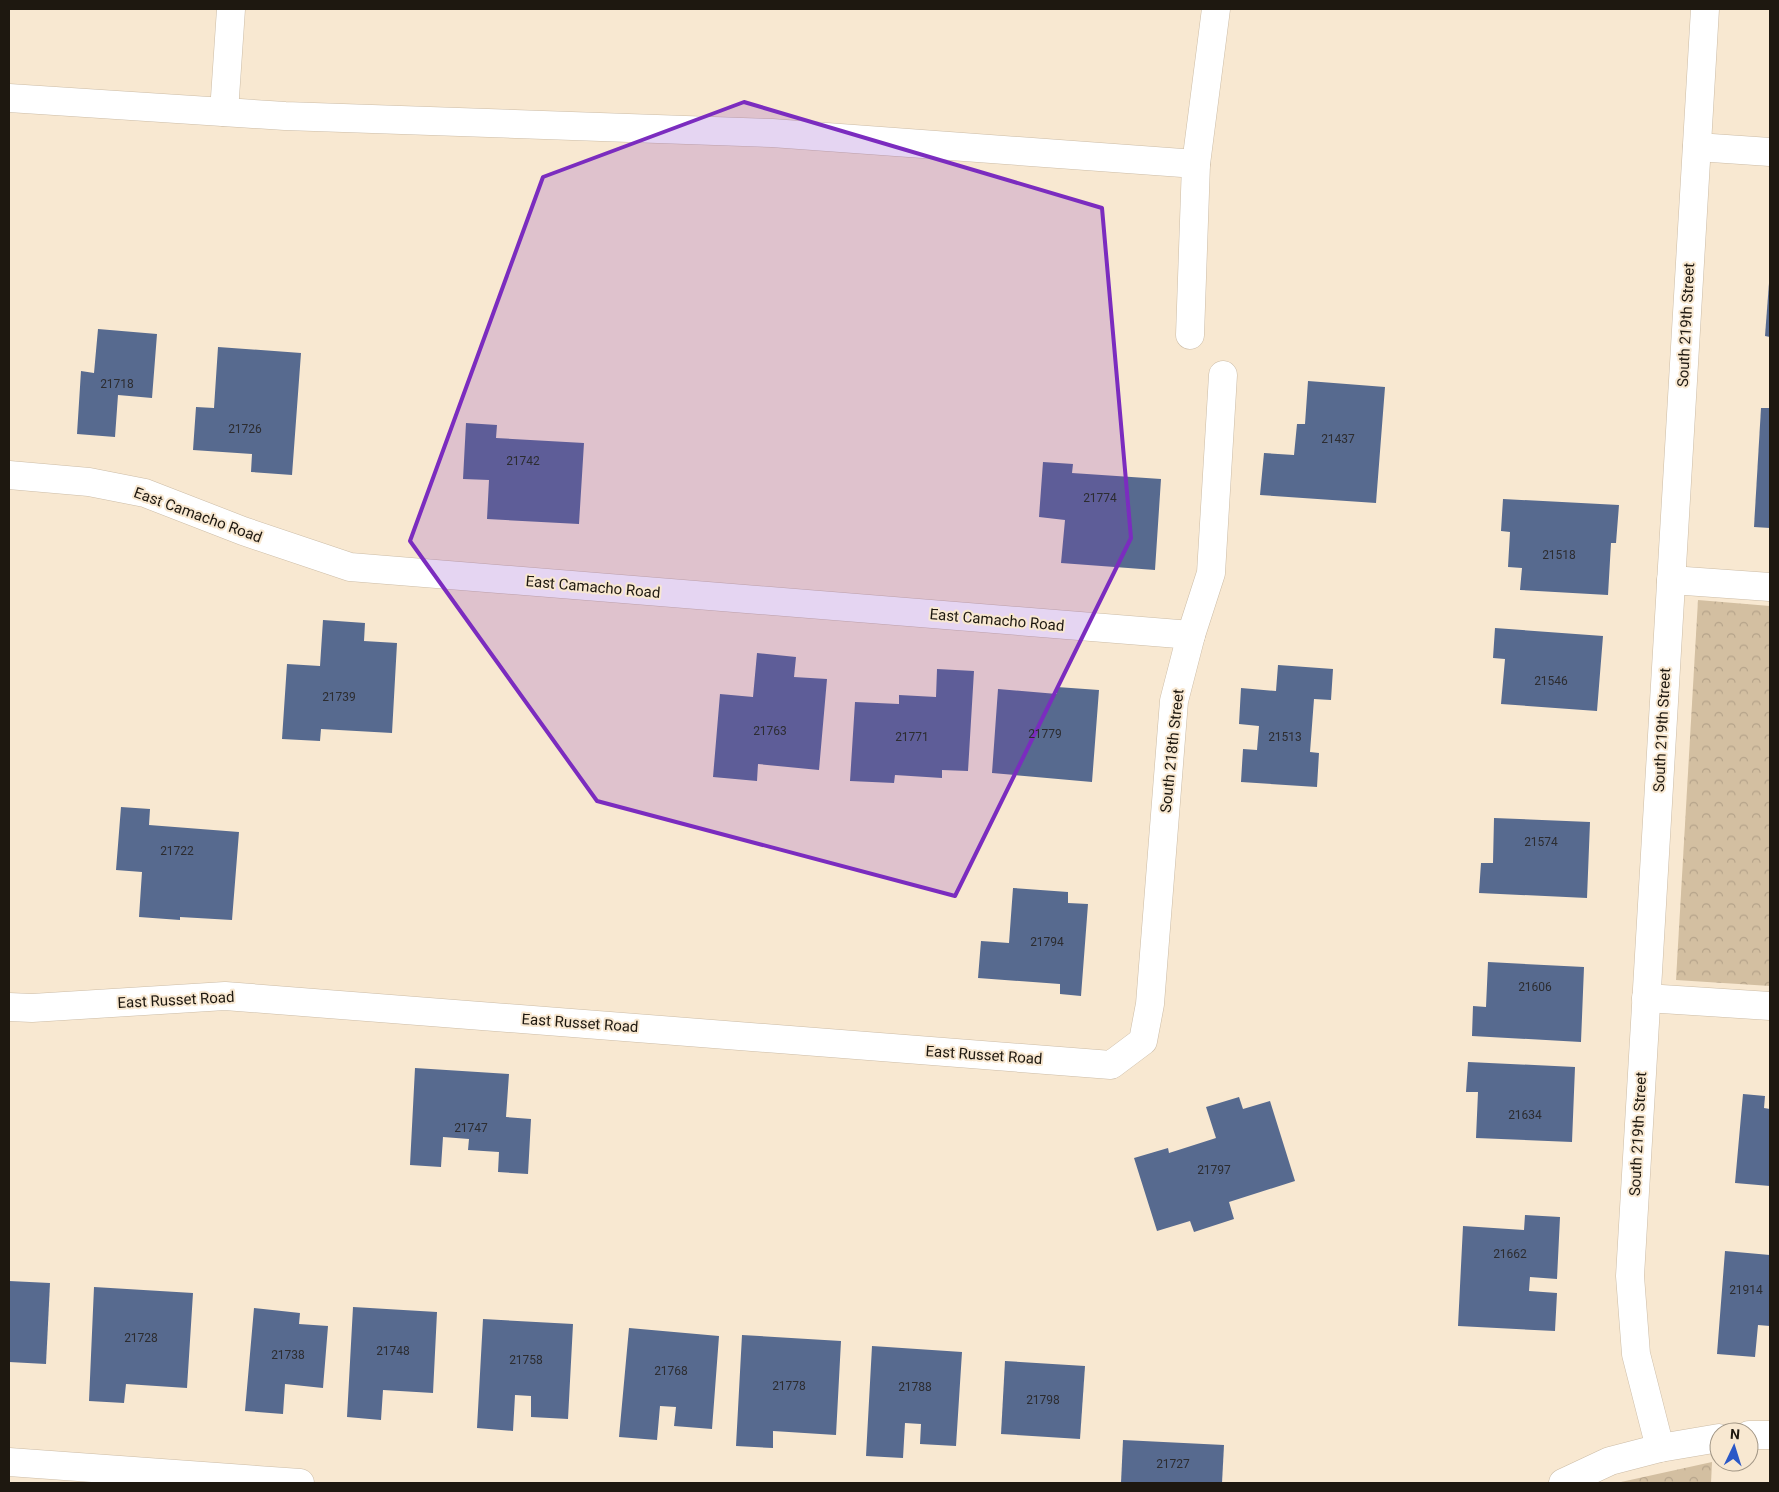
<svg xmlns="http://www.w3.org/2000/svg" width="1779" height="1492" viewBox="0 0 1779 1492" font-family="Roboto,sans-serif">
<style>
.park{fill:url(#park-crowns)}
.building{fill:#576a8f}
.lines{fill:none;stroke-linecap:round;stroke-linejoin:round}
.minor-casing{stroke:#ccbca6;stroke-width:29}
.minor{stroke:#fff;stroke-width:28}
.marked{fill:#7b2cbf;fill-opacity:0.2;stroke:#7b2cbf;stroke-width:4;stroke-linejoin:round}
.labels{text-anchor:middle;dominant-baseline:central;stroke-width:4;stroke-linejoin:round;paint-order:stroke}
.number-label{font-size:12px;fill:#2c2c30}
.street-label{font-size:15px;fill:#1e1810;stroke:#f8e8d1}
</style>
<defs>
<pattern id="park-crowns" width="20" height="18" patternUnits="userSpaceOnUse" patternTransform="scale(1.25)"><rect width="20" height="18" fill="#d3bfa1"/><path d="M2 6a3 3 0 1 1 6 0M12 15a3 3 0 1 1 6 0" fill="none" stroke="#b5a38a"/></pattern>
</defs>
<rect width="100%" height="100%" fill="#f8e8d1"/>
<!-- park -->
<g class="park">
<polygon points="1698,600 1770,606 1770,986 1676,980"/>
<polygon points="1712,1462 1711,1483 1619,1483 1621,1482"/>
</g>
<!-- building -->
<g class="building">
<polygon points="1769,283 1770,283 1770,337 1765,336"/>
<polygon points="98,329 157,334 152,398 118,395 115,437 77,434 81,371 94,373"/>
<polygon points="218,347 301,353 292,475 251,472 252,454 193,450 196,407 214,408"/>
<polygon points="1308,381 1385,387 1376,503 1260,495 1264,453 1294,455 1297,424 1305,424"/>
<polygon points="1761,408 1770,408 1770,528 1754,527"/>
<polygon points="466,423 497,425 496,438 584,443 579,524 487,519 489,480 463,479"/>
<polygon points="1043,462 1073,464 1072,473 1161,479 1155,570 1061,563 1065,520 1039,517"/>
<polygon points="1503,499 1619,505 1616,543 1611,543 1608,595 1520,590 1522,568 1508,567 1510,532 1501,531"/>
<polygon points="323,620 365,623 364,641 397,643 392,733 321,729 320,741 282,739 287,664 320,666"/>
<polygon points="1495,628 1603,636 1597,711 1501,704 1505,659 1493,658"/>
<polygon points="757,653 796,657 794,677 827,679 819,770 758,764 757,781 713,777 720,694 753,697"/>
<polygon points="1278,665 1333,669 1331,700 1314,699 1310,752 1319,753 1317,787 1241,782 1243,749 1257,750 1259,726 1239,724 1241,688 1276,691"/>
<polygon points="937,669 974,671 968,771 942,770 942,778 895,775 894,783 850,781 855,702 899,704 899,695 936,697"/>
<polygon points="1057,687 1099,690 1092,782 992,773 998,689 1057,694"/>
<polygon points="121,807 150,809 149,825 239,832 232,920 180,917 180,920 139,917 142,872 116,870"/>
<polygon points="1494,818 1590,822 1587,898 1479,893 1481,863 1493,863"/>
<polygon points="1013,888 1068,892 1068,903 1088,904 1081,996 1060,994 1060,984 978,978 981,941 1009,943"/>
<polygon points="1488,962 1584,967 1581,1042 1472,1036 1473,1006 1486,1007"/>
<polygon points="1468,1062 1575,1067 1572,1142 1476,1138 1478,1092 1466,1092"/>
<polygon points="415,1068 509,1074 506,1117 531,1119 528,1174 498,1172 499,1152 468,1150 469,1139 443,1137 441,1167 410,1165"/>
<polygon points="1743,1094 1765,1096 1764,1108 1770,1109 1770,1186 1735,1183"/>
<polygon points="1239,1097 1243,1109 1270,1101 1295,1181 1229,1202 1234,1219 1194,1232 1190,1221 1157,1231 1134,1158 1168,1148 1169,1153 1216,1138 1206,1107"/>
<polygon points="1525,1215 1560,1217 1557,1279 1530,1277 1529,1291 1557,1293 1555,1331 1458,1326 1463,1226 1524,1230"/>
<polygon points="1725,1251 1770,1255 1770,1326 1758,1325 1755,1357 1717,1354"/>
<polygon points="9,1281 50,1283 46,1364 9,1362"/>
<polygon points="94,1287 193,1293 187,1388 126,1384 124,1403 89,1401"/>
<polygon points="353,1307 437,1312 433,1393 383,1390 381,1420 347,1417"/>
<polygon points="254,1308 300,1313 299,1324 328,1326 323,1388 285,1384 283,1414 245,1411"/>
<polygon points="483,1319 573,1324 568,1419 531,1417 531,1396 515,1395 513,1431 477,1428"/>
<polygon points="629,1328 719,1336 712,1429 674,1426 676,1407 660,1406 657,1440 619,1437"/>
<polygon points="742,1335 841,1341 836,1435 773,1431 773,1448 736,1446"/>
<polygon points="872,1346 962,1352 956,1446 920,1444 921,1424 905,1423 903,1458 866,1456"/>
<polygon points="1005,1361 1085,1366 1080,1439 1001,1434"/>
<polygon points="1123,1440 1224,1445 1222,1483 1121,1483"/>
</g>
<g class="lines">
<!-- minor casing -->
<g class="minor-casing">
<g id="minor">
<polyline points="9,98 285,116 772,133 1196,164"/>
<polyline points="224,112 231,9"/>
<polyline points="1697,147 1770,152"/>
<polyline points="1190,335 1196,164 1216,9"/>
<polyline points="9,475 89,482 145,493 243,531 350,567 1191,635"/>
<polyline points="1671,580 1770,587"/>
<polyline points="1646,998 1770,1006"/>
<polyline points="9,1007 32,1008 225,996 1111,1065 1143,1041 1150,1004 1174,701 1191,635 1211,573 1223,375"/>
<polyline points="1749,1435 1770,1435"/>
<polyline points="1660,1448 1636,1354 1630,1276 1705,9"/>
<polyline points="9,1462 300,1483"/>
<polyline points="1563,1483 1610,1461 1660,1448 1719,1438"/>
</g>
</g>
<!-- minor -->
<use href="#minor" class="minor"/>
</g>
<!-- marked area -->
<path class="marked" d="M744,102l358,106 29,330 -176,358 -358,-95 -187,-260 133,-364z"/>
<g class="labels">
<!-- number labels -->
<g class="number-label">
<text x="117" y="384">21718</text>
<text x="245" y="429">21726</text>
<text x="1338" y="439">21437</text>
<text x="523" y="461">21742</text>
<text x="1100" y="498">21774</text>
<text x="1559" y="555">21518</text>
<text x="1551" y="681">21546</text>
<text x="339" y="697">21739</text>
<text x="770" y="731">21763</text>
<text x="1045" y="734">21779</text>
<text x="912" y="737">21771</text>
<text x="1285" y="737">21513</text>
<text x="1541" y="842">21574</text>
<text x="177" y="851">21722</text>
<text x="1047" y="942">21794</text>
<text x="1535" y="987">21606</text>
<text x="1525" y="1115">21634</text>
<text x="471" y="1128">21747</text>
<text x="1214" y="1170">21797</text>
<text x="1510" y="1254">21662</text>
<text x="1746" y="1290">21914</text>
<text x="141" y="1338">21728</text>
<text x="393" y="1351">21748</text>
<text x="288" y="1355">21738</text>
<text x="526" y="1360">21758</text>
<text x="671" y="1371">21768</text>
<text x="789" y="1386">21778</text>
<text x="915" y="1387">21788</text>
<text x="1043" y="1400">21798</text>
<text x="1173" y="1464">21727</text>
</g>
<!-- street labels -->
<g class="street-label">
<text transform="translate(1686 325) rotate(-87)">South 219th Street</text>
<text transform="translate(198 515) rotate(20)">East Camacho Road</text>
<text transform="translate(593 587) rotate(5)">East Camacho Road</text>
<text transform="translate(997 620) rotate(5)">East Camacho Road</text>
<text transform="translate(1662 730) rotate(-87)">South 219th Street</text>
<text transform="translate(1172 751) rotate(-84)">South 218th Street</text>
<text transform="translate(176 1000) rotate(-3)">East Russet Road</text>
<text transform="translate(580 1023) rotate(4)">East Russet Road</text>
<text transform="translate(984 1055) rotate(4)">East Russet Road</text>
<text transform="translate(1638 1134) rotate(-87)">South 219th Street</text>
</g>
</g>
<!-- border -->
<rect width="1779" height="1492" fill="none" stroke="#1e1810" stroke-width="20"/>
<!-- north arrow -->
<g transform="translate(1734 1447) rotate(4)"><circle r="24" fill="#f8e8d1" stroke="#a19584"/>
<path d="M0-4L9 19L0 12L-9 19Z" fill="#2b58c7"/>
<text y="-8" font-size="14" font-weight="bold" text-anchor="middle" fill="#1e1810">N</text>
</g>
</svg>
